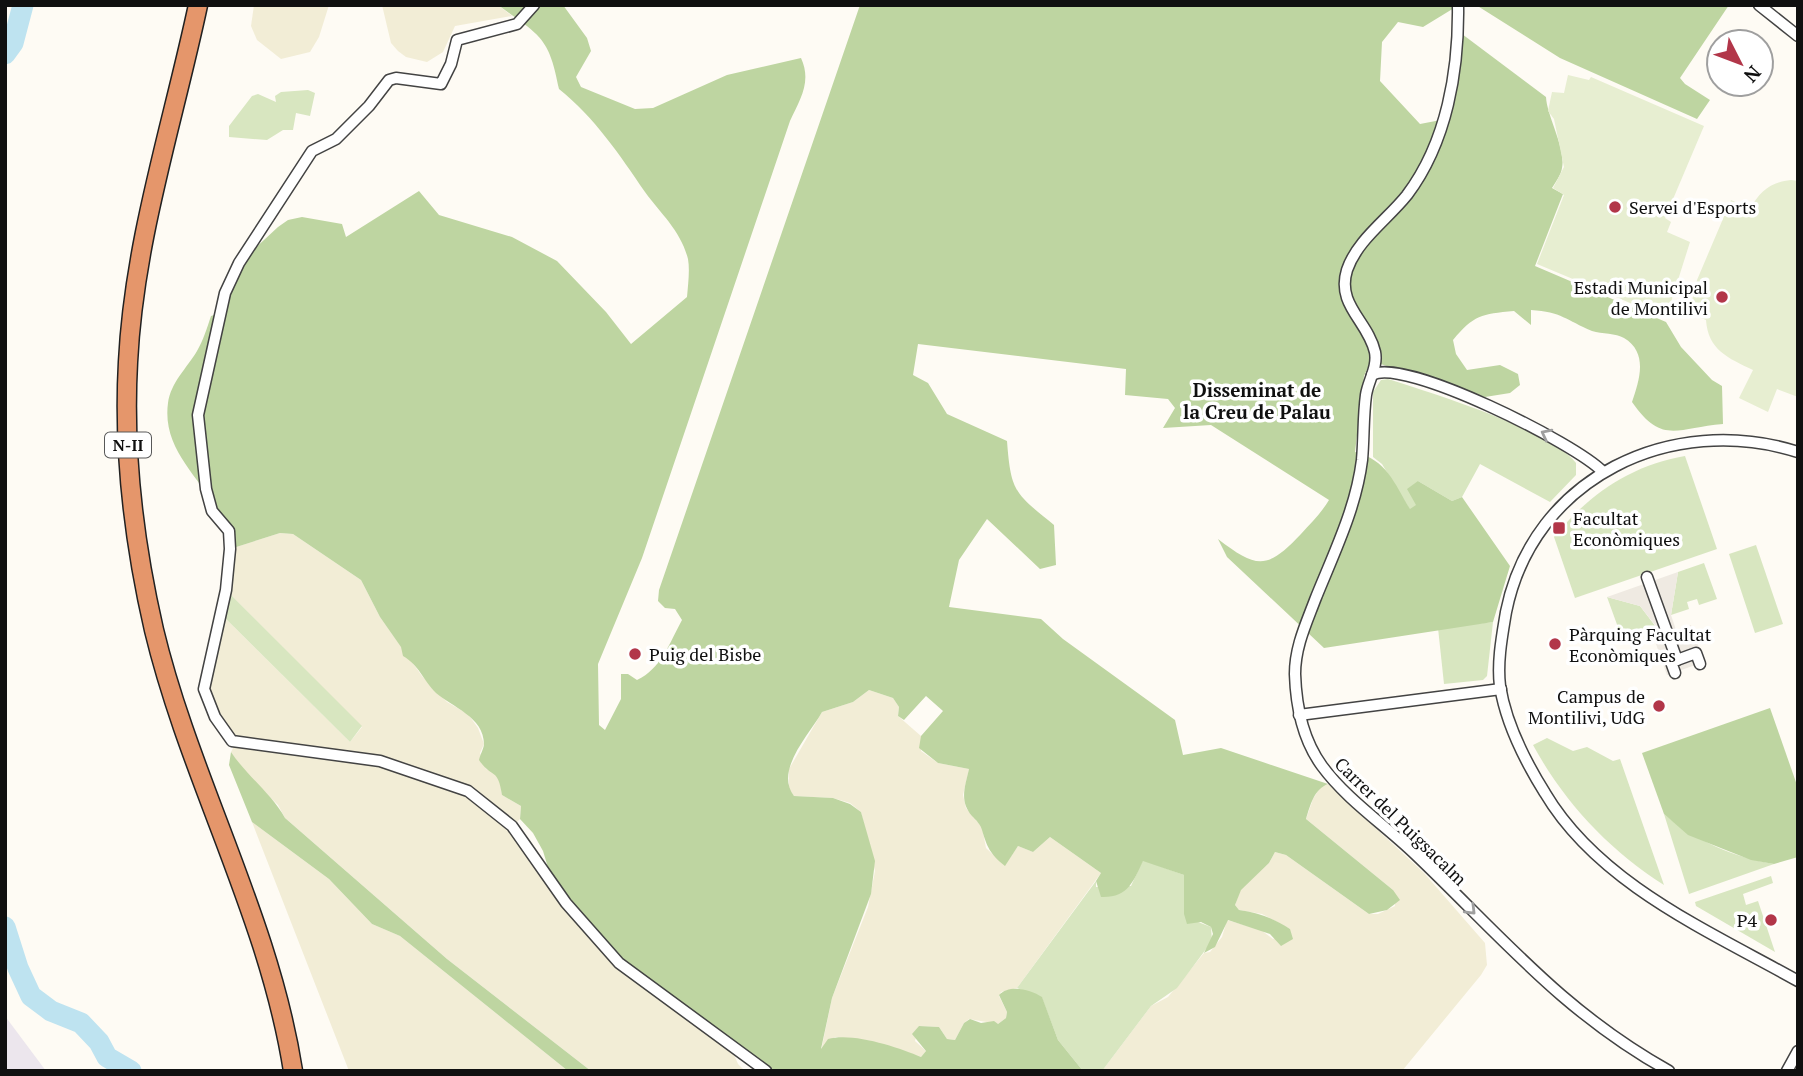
<svg xmlns="http://www.w3.org/2000/svg" width="1803" height="1076" viewBox="0 0 1803 1076" font-family="'PT Serif',serif">
<style>
.industrial{fill:#ece6ed}
.farmland{fill:#f2edd6}
.green{fill:#d8e6c0}
.forest{fill:#bed5a1}
.pitch{fill:#e7eed1}
.plaza{fill:#efeae2}
.lines{fill:none;stroke-linecap:round;stroke-linejoin:round}
.river{stroke:#bee3f0;stroke-width:21}
.street-casing{stroke:#434343;stroke-width:13}
.highway-casing{stroke:#212121;stroke-width:21}
.street{stroke:#fff;stroke-width:10}
.highway{stroke:#e5966b;stroke-width:18}
.oneway{stroke:#9f9f9f}
.poi-dot{fill:#b23649;stroke:#fff;stroke-width:2.5}
.labels{text-anchor:middle;dominant-baseline:central;stroke-width:7;stroke-linejoin:round;paint-order:stroke}
.shield{fill:#fff;stroke:#585858;stroke-width:2}
.shield-label{font-size:16px;font-weight:bold;fill:#101010}
.poi-label{font-size:18px;fill:#101010;stroke:#fff;text-anchor:start}
.street-label{font-size:18px;fill:#101010;stroke:#fff}
.neighbourhood-label{font-size:19px;font-weight:bold;fill:#101010;stroke:#fff}
</style>
<rect width="100%" height="100%" fill="#fefbf4"/>
<!-- industrial -->
<polygon class="industrial" points="5,1016 46,1071 5,1071"/>
<!-- farmland -->
<g class="farmland">
<polygon points="254,5 329,5 319,37 310,52 281,59 257,40 251,26"/>
<polygon points="382,5 498,5 512,16 455,26 443,52 427,62 406,57 398,51 391,43"/>
<polygon points="280,533 293,534 361,580 380,617 422,676 447,702 468,714 478,728 484,744 480,753 486,769 496,773 501,783 502,795 521,806 520,819 513,826 544,868 730,1045 738,1064 745,1071 591,1071 447,959 285,818 278,805 241,769 231,752 235,744 226,735 204,678 220,613 350,742 362,727 226,590 230,549"/>
<polygon points="869,690 893,698 899,707 898,716 921,736 921,751 938,763 969,769 963,795 966,808 982,827 986,848 1002,863 1005,865 1018,846 1033,852 1050,837 1101,873 1017,988 1001,992 999,996 1007,1012 1006,1018 998,1024 969,1019 964,1023 955,1040 947,1039 939,1027 919,1026 915,1041 926,1051 921,1057 871,1041 835,1037 821,1051 832,998 868,907 875,871 861,812 850,803 833,798 794,796 789,789 789,769 822,712 853,702"/>
<polygon points="1328,784 1424,873 1485,943 1487,965 1481,975 1402,1071 1102,1071 1151,1006 1168,997 1204,953 1210,952 1222,937 1227,920 1261,930 1273,939 1290,929 1262,914 1239,910 1235,905 1240,890 1269,863 1275,852 1286,855 1369,914 1378,914 1395,906 1393,890 1306,819 1313,799 1321,786"/>
<polygon points="252,822 329,879 372,924 400,936 568,1071 349,1071"/>
</g>
<!-- green -->
<g class="green">
<polygon points="308,90 315,93 310,116 296,113 293,130 283,130 267,140 229,137 229,126 252,96 258,94 276,102 275,96 281,92"/>
<path d="M1388,379c41,13 164,51 188,84v12l-26,27 -70,-38 -18,33 -10,4 -34,-20 -2,25 -6,4 -28,-46 -9,-7v-65l8,-12z"/>
<path d="M1685,456l32,93 -142,49 -21,-61c34,-42 77,-72 131,-81z"/>
<polygon points="1756,545 1783,624 1755,633 1729,554"/>
<polygon points="1704,563 1717,599 1699,605 1697,599 1687,602 1689,609 1671,615 1678,572"/>
<polygon points="226,590 362,726 350,742 220,613"/>
<polygon points="1607,597 1640,606 1662,635 1656,637 1653,629 1626,639 1619,630"/>
<polygon points="1493,622 1487,676 1483,680 1444,684 1438,628"/>
<path d="M1547,738l26,13 14,-4 26,14 7,-2 44,126c-55,-35 -100,-83 -131,-140z"/>
<path d="M1664,814c32,27 69,43 110,50l-85,30z"/>
<polygon points="1143,860 1184,875 1185,911 1198,922 1211,927 1212,941 1177,988 1151,1006 1102,1071 1083,1071 1058,1040 1042,998 1017,988 1096,881 1096,887 1131,886"/>
<polygon points="1771,876 1773,883 1743,894 1746,905 1758,901 1775,952 1696,906 1695,902"/>
</g>
<!-- forest -->
<g class="forest">
<path d="M498,5h24l5,8 7,-8h29l24,33 4,13 -15,26 5,10 54,22 18,-1 74,-33 74,-17c11,24 -1,41 -11,63l-148,437 -44,106 1,61 6,5 16,-31v-25h7l9,6c24,-11 33,-38 45,-60l-7,-11 -10,-1 -7,-7 1,-11 201,-585h599l-36,22 -25,-5 -16,20 -2,39 40,43 26,-5 12,-42 4,-43 84,63c1,20 20,51 16,71 -1,7 -7,15 -10,20l11,6 -28,72 131,56 15,25 31,33 10,6 1,38c-47,4 -61,21 -91,-22 7,-21 17,-49 -8,-64 -8,-5 -22,-4 -32,-7 -26,-11 -30,-19 -61,-21v15l-17,-14c-33,3 -40,4 -61,29l3,14 11,16 33,-5 18,9 2,11 -10,8 -25,4 -114,-36 -7,15 -9,76c32,8 39,31 55,57l6,-4 -9,-16 11,-8 34,20 10,-4 48,69 -17,56 -169,26 -97,-91 -9,-18c39,30 49,31 83,-5 10,-11 21,-22 28,-34l-118,-75 -48,3 12,-20 -7,-9 -43,-4 1,-26 -208,-25 -5,31 15,8 19,31 60,27c4,52 8,52 47,84l2,40 -16,4 -53,-50 -28,41 -10,47 92,12 22,20 112,81 8,35 38,-7 107,36c-14,5 -18,22 -22,35l87,71 7,10 -13,10 -18,4 -83,-59 -11,-3 -6,11 -28,27 -6,15 4,5c20,3 34,8 51,19l3,10 -12,7 -11,-12 -42,-14 -13,27 -11,6 9,-19 -2,-7 -10,-5 -14,2 -3,-10v-39l-41,-14c-10,21 -15,37 -42,36l-5,-16 5,-8 -51,-36 -17,15 -15,-6 -13,20c-15,-12 -18,-19 -23,-36 -1,-5 -6,-10 -10,-14 -13,-15 -7,-29 -3,-47l-31,-6 -19,-15 2,-12 22,-25 -17,-15 -22,24 -6,-4 1,-9 -6,-9 -24,-8 -16,12 -31,10c-12,22 -48,58 -28,84l39,2 17,6 11,8 14,49 -4,33 -39,104 -11,51 7,-10c24,-7 70,8 93,18l5,-6 -14,-17 7,-8 20,1 8,12 8,1 9,-17 6,-4 11,4 13,-2 4,3 8,-6 1,-6 -8,-17c10,-11 31,-6 43,2l16,43 25,31h-317l-124,-88 -88,-96 -11,-36 -10,-18 -13,-14 1,-13 -19,-11c-4,-28 -10,-16 -23,-35 1,-5 5,-12 5,-16 0,-27 -32,-37 -48,-51 -13,-13 -17,-28 -33,-37l-2,-9 -21,-30 -19,-37 -68,-46 -13,-1 -50,16c-5,-59 -70,-86 -62,-146 3,-21 19,-35 29,-52 6,-10 10,-23 14,-35l9,-3 19,-50 39,-36 10,-7 14,-3 40,7 4,13 73,-46 20,24 73,22 45,24 49,51 25,32 56,-47c1,-12 3,-27 1,-38 -7,-28 -27,-45 -43,-67 -26,-38 -50,-74 -86,-103 -10,-53 -19,-53 -61,-84z"/>
<polygon points="1476,5 1729,5 1680,78 1685,84 1710,100 1697,119 1560,58"/>
<polygon points="1770,708 1798,788 1798,857 1774,864 1751,860 1688,835 1664,814 1642,753"/>
<path d="M231,752c16,24 40,41 54,66l162,141 144,112h-23l-168,-135 -28,-12 -43,-45 -77,-57 -23,-57z"/>
</g>
<!-- pitch -->
<g class="pitch">
<polygon points="1568,75 1589,80 1591,77 1704,126 1665,218 1671,222 1667,232 1690,242 1666,318 1537,264 1564,195 1553,188 1564,167 1554,119 1548,111 1552,92 1564,93"/>
<path d="M1791,180l7,1v216l-21,-8 -9,23 -29,-14 14,-28c-25,-12 -45,-20 -47,-50l-17,-7 8,-33 34,-80 19,9c10,-18 21,-27 41,-29z"/>
</g>
<!-- plaza -->
<polygon class="plaza" points="1678,572 1671,615 1676,630 1691,625 1704,662 1667,675 1651,630 1656,637 1662,634 1640,606 1607,597"/>
<g class="lines">
<!-- river -->
<g class="river">
<polyline points="5,54 13,43 23,5"/>
<polyline points="5,927 18,968 31,996 51,1011 81,1023 99,1042 107,1057 131,1071"/>
</g>
<!-- street casing -->
<g class="street-casing">
<g id="street">
<polyline points="534,5 517,24 457,40 451,64 441,84 396,78 389,80 369,106 336,139 312,151 239,263 225,293 198,415 206,489 212,511 229,531 230,549 226,590 204,689 215,717 232,741 380,761 468,791 512,826 566,903 619,963 766,1071"/>
<path d="M1458,5c1,65 -11,137 -51,190 -19,24 -50,45 -60,75 -11,35 21,51 28,82 3,15 -7,29 -9,43 -3,22 -2,43 -4,65 -6,49 -29,95 -47,140 -9,24 -20,47 -20,74 1,31 8,66 27,92 25,34 63,59 93,88 86,82 148,158 254,217"/>
<polyline points="1759,5 1798,36"/>
<path d="M1372,375c30,-19 205,69 231,97"/>
<path d="M1798,452c-126,-40 -265,25 -292,160 -4,24 -9,50 -6,74 6,38 25,75 45,107 54,91 164,138 253,188"/>
<polyline points="1647,577 1677,660 1696,653 1700,664"/>
<polyline points="1675,673 1671,662 1677,660"/>
<polyline points="1299,715 1501,689"/>
<polyline points="1787,1071 1798,1051"/>
</g>
</g>
<!-- highway casing -->
<g class="highway-casing">
<path id="highway" d="M198,5c-25,118 -64,235 -70,357 -5,89 6,181 26,268 36,150 115,287 139,441"/>
</g>
<!-- street -->
<use href="#street" class="street"/>
<!-- highway -->
<use href="#highway" class="highway"/>
</g>
<!-- one-way arrows -->
<defs><path id="oneway-chevron" d="M-2-3.5L2.5 0L-2 3.5" fill="none" stroke-width="1.6" stroke-linecap="round" stroke-linejoin="round" transform="scale(1.75)"/></defs>
<g class="oneway">
<use href="#oneway-chevron" transform="translate(1546 434) rotate(-153)"/>
<use href="#oneway-chevron" transform="translate(1471 910) rotate(45)"/>
</g>
<!-- markers -->
<g class="poi-dot">
<circle cx="1615" cy="207" r="7"/>
<circle cx="1722" cy="297" r="7"/>
<rect x="1552" y="521" width="14" height="14" rx="3.5"/>
<circle cx="1555" cy="644" r="7"/>
<circle cx="635" cy="654" r="7"/>
<circle cx="1659" cy="706" r="7"/>
<circle cx="1771" cy="920" r="7"/>
</g>
<g class="labels">
<!-- shield labels -->
<rect class="shield" x="105" y="432.5" width="46" height="25" rx="5"/>
<g class="shield-label">
<text x="128" y="445">N-II</text>
</g>
<!-- poi labels -->
<g class="poi-label">
<text x="1629" y="207">Servei d'Esports</text>
<text x="1708" y="287" text-anchor="end">Estadi Municipal<tspan x="1708" dy="21">de Montilivi</tspan></text>
<text x="1573" y="518">Facultat<tspan x="1573" dy="21">Econòmiques</tspan></text>
<text x="1569" y="634">Pàrquing Facultat<tspan x="1569" dy="21">Econòmiques</tspan></text>
<text x="649" y="654">Puig del Bisbe</text>
<text x="1645" y="696" text-anchor="end">Campus de<tspan x="1645" dy="21">Montilivi, UdG</tspan></text>
<text x="1757" y="920" text-anchor="end">P4</text>
</g>
<!-- street labels -->
<g class="street-label">
<text transform="translate(1401 821) rotate(44)">Carrer del Puigsacalm</text>
</g>
<!-- neighbourhood labels -->
<g class="neighbourhood-label">
<text x="1257" y="389">Disseminat de<tspan x="1257" dy="22">la Creu de Palau</tspan></text>
</g>
</g>
<!-- border -->
<rect width="1803" height="1076" fill="none" stroke="#101010" stroke-width="14"/>
<!-- north arrow -->
<g transform="translate(1740 63) rotate(132)"><circle r="33" fill="#ffffff" stroke="#9f9f9f" stroke-width="2"/>
<path d="M0-5L12 26L0 18L-12 26Z" fill="#b23649"/>
<text y="-10" font-size="19" font-weight="bold" text-anchor="middle" fill="#101010">N</text>
</g>
</svg>
